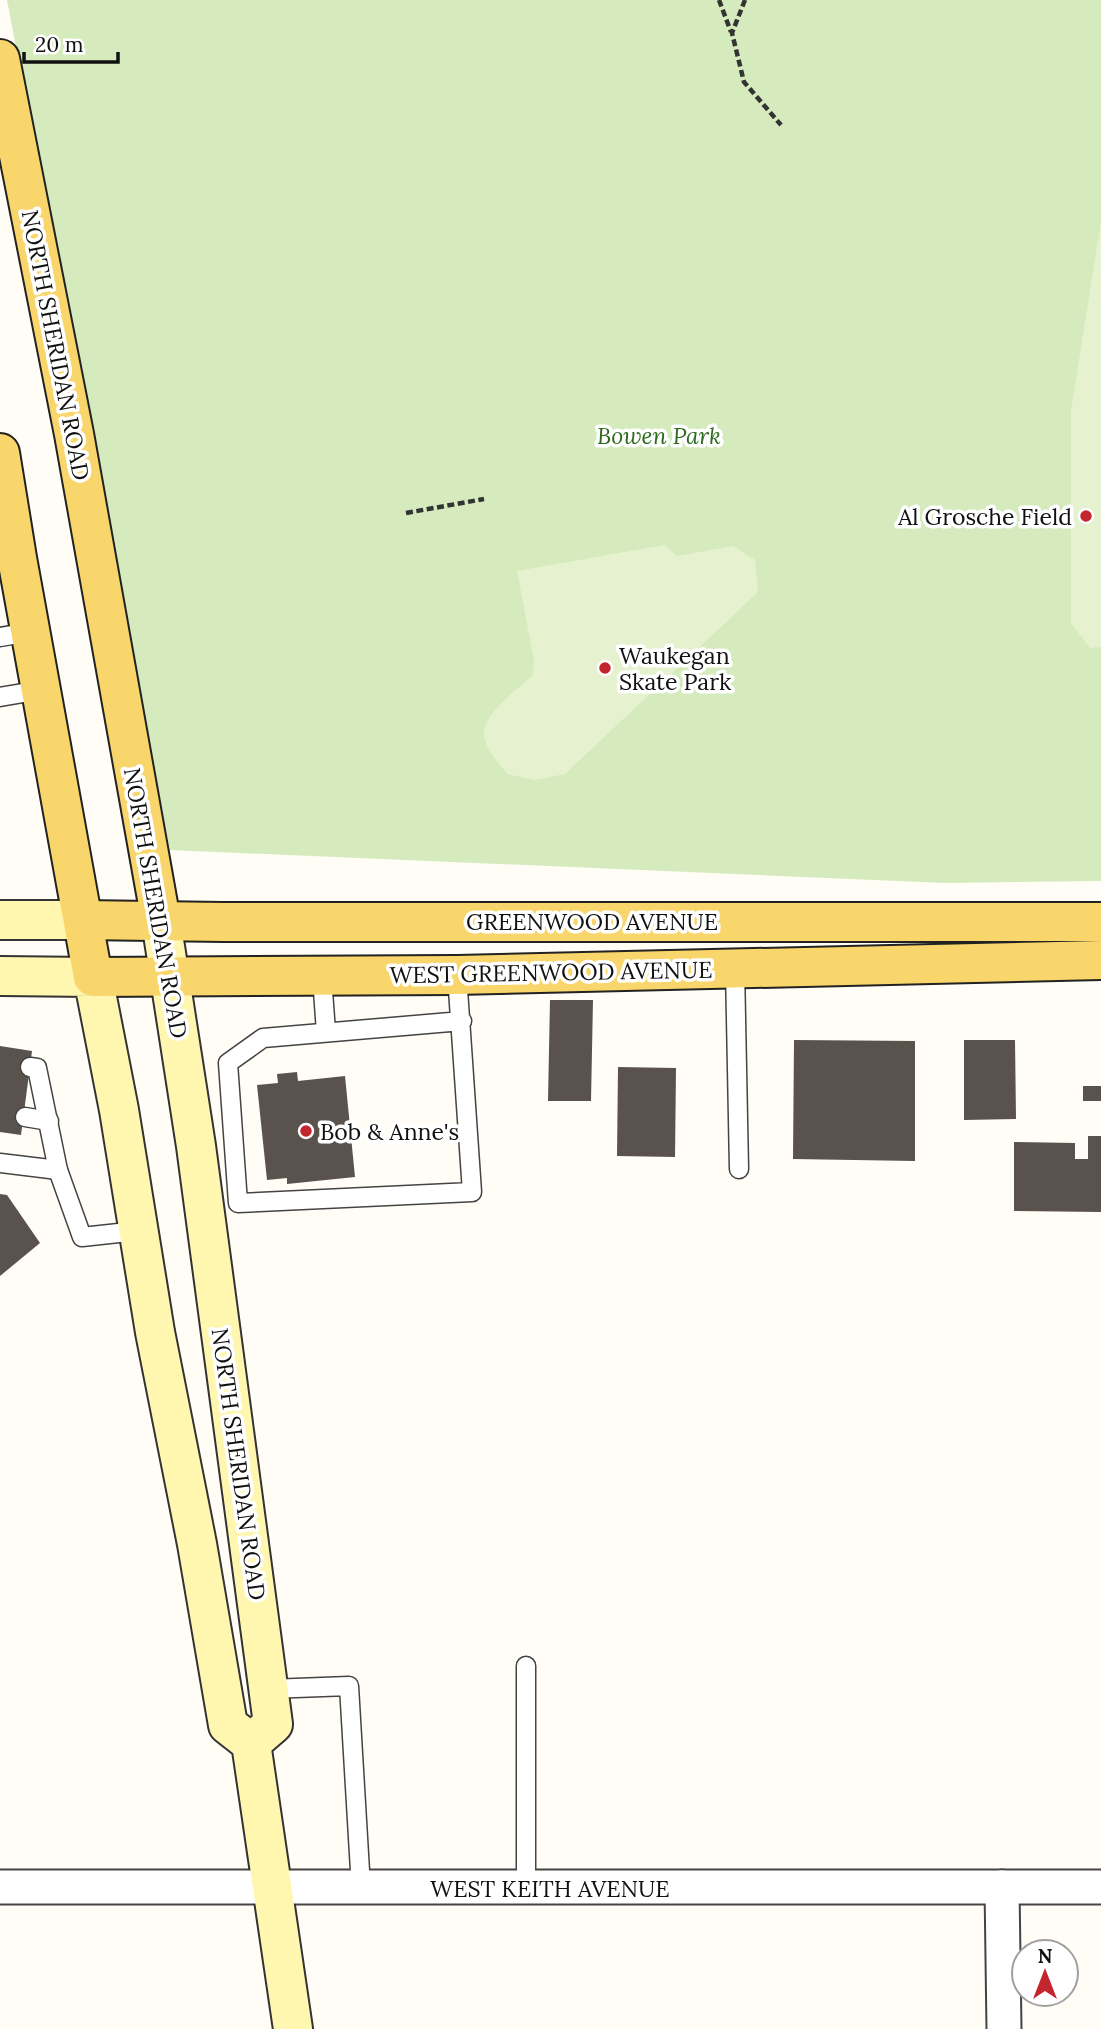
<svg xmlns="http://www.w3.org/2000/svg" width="1101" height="2029" viewBox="0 0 1101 2029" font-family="Lora,serif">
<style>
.green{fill:#d5ebbd}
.pitch{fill:#e6f2cf}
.building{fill:#5a524d}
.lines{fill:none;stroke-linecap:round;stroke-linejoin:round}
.lane-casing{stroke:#444;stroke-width:21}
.street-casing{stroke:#444;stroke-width:37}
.secondary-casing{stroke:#333;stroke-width:42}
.primary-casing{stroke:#222;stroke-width:42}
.path{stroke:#333;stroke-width:4.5;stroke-dasharray:7 3.5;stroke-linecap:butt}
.lane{stroke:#fff;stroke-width:18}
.street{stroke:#fff;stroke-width:33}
.secondary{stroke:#fff6b0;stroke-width:38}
.primary{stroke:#f9d66b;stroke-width:38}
.poi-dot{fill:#c4262e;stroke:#fff;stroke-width:2.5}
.labels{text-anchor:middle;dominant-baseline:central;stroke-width:7;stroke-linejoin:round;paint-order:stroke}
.street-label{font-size:23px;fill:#111;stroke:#fff}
.park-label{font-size:23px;font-style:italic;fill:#2f6b1f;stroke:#fff}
.poi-label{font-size:23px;fill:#111;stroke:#fff;text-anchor:start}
</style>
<rect width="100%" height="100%" fill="#fffdf5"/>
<!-- green -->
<polygon class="green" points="7,0 1101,0 1101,881 946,883 170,850"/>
<!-- pitch -->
<g class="pitch">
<polygon points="1101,222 1101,647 1090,648 1071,623 1071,410"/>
<path d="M664,545l13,11 56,-10 22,14 3,32 -193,182 -30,6 -28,-6c-8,-11 -22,-25 -23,-39 -1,-22 34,-46 49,-60l1,-15 -17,-89z"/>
</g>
<!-- building -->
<g class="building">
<polygon points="550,1000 593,1000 591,1101 548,1101"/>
<polygon points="794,1040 915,1041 915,1161 793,1159"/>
<polygon points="964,1040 1015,1040 1016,1119 964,1120"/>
<polygon points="0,1046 32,1051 21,1135 0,1132"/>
<polygon points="618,1067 676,1068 675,1157 617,1156"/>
<polygon points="297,1072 298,1081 345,1076 355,1177 287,1184 287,1178 267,1180 257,1085 278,1083 277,1074"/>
<rect x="1083" y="1086" width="18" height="15"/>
<polygon points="1088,1136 1101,1136 1101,1212 1014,1211 1014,1142 1075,1143 1075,1159 1088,1159"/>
<polygon points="0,1194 7,1195 40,1243 0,1276"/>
</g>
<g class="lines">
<!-- lane casing -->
<g class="lane-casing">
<g id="lane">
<polyline points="0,637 30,632"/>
<polyline points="0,697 41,690"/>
<polyline points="735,968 739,1169"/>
<polyline points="457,975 472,1192 238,1203 228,1063 263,1038 462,1021"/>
<polyline points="322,977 326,1032"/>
<polyline points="30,1067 37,1068 58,1170 82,1237 137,1231"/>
<polyline points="25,1117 49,1121"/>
<polyline points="0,1163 58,1170"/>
<polyline points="526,1666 526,1888"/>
<polyline points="269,1689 349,1686 361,1888"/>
</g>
</g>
<!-- street casing -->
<g class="street-casing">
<g id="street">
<polyline points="0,1887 1101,1887"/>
<polyline points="1002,1887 1004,2029"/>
</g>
</g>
<!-- secondary casing -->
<g class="secondary-casing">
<g id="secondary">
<polyline points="0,920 83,920"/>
<polyline points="161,921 196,1146 273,1724 251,1743"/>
<polyline points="0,976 93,977 119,1110 155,1332 197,1544 228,1725 251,1743 293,2029"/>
</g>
</g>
<!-- primary casing -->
<g class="primary-casing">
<g id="primary">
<polyline points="0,59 74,434 161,921"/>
<polyline points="0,453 17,558 93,977 457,975 1101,960"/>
<polyline points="83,920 223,922 1101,922"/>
</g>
</g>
<!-- path -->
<g class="path">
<polyline points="719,0 731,32"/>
<polyline points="745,0 732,33 744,82 781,125"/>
<polyline points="406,513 484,499"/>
</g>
<!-- lane -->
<use href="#lane" class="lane"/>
<!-- street -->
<use href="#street" class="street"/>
<!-- secondary -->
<use href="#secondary" class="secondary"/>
<!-- primary -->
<use href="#primary" class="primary"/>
</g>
<!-- markers -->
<g class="poi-dot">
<circle cx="1086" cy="516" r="7"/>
<circle cx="605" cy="668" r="7"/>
<circle cx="306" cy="1131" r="7"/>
</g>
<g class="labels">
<!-- street labels -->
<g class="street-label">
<text transform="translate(56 345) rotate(79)">NORTH SHERIDAN ROAD</text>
<text transform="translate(156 903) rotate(80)">NORTH SHERIDAN ROAD</text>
<text x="592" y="921">GREENWOOD AVENUE</text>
<text transform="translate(551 972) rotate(-1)">WEST GREENWOOD AVENUE</text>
<text transform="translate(239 1464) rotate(82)">NORTH SHERIDAN ROAD</text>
<text x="550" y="1888">WEST KEITH AVENUE</text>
</g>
<!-- park labels -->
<g class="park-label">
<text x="659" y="435">Bowen Park</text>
</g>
<!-- poi labels -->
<g class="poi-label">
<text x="1072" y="516" text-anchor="end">Al Grosche Field</text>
<text x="619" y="655">Waukegan<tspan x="619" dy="26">Skate Park</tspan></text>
<text x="320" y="1131">Bob &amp; Anne's</text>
</g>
</g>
<!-- north arrow -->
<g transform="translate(1045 1973)"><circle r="33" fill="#ffffff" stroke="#a0a0a0" stroke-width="2"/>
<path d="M0-5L12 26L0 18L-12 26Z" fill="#c4262e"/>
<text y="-10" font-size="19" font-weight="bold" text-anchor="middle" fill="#111111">N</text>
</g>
<!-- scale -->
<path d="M24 52v10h94v-10" fill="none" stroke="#111111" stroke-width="3.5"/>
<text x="35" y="52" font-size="21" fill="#111111" stroke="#ffffff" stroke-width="5" paint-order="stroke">20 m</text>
</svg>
